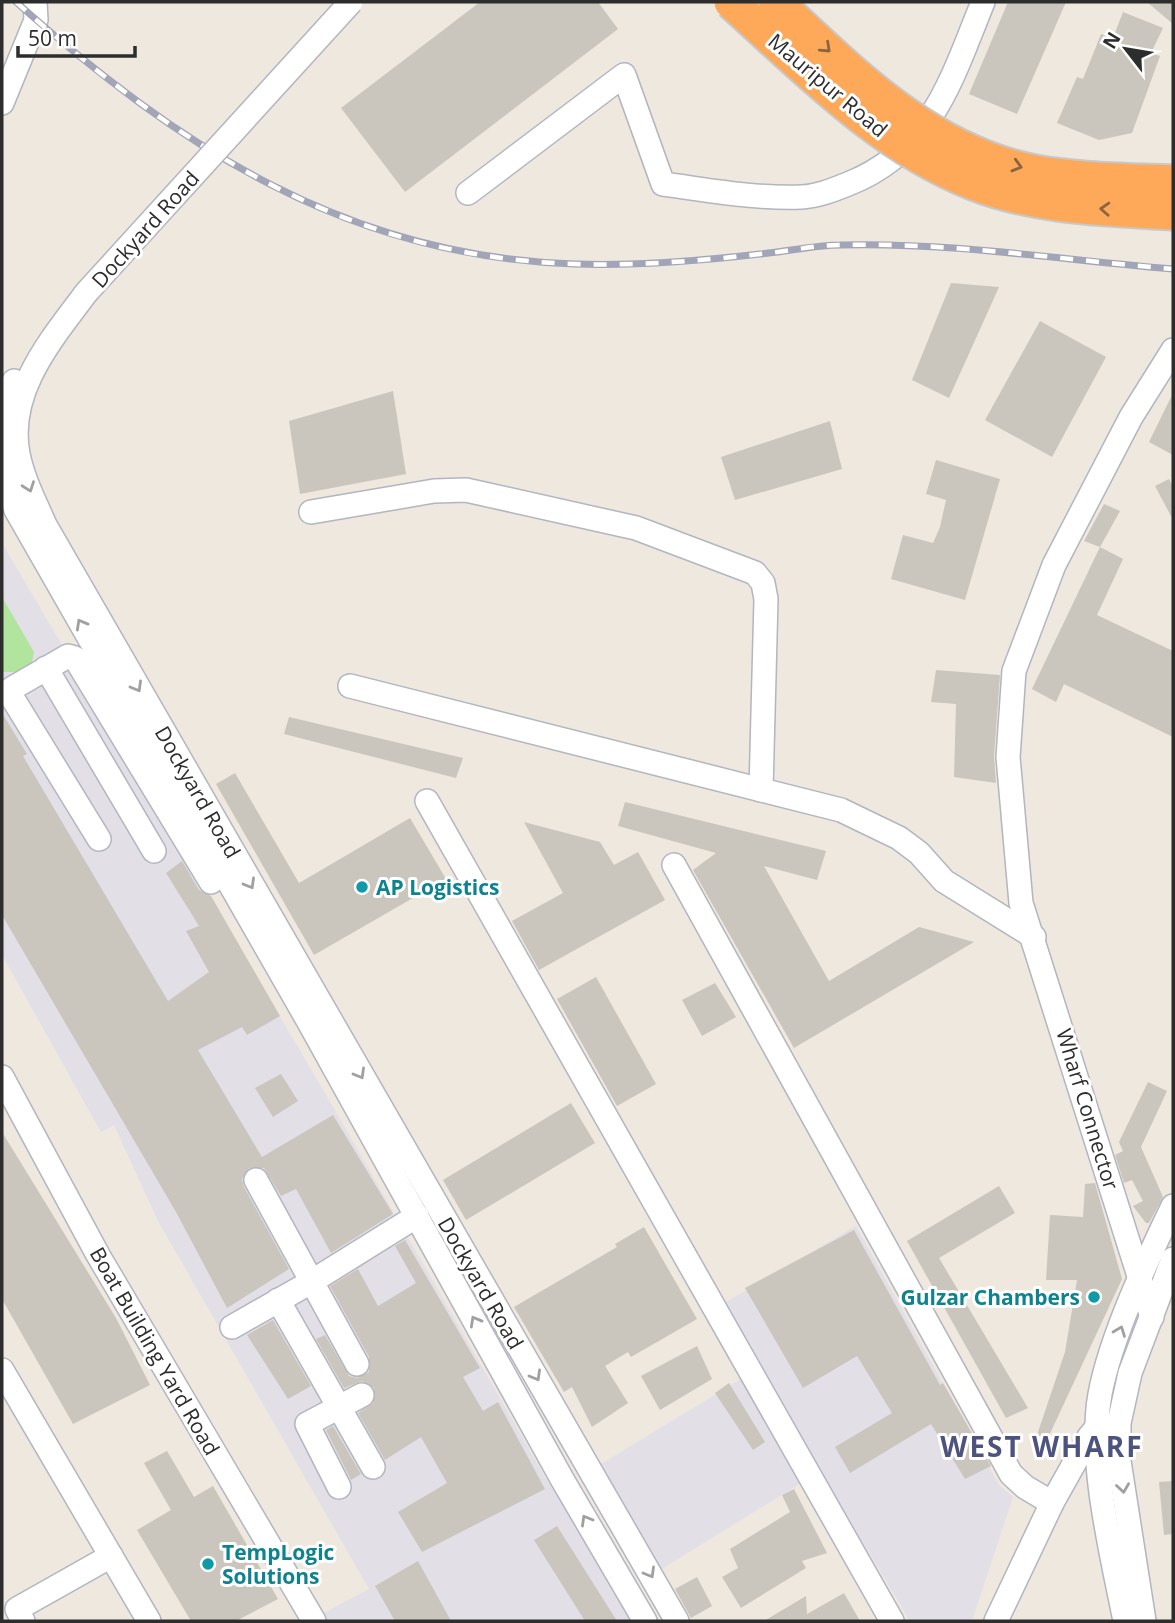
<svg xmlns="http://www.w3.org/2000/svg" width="1175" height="1623" viewBox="0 0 1175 1623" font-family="'Open Sans',sans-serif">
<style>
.industrial{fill:#e2dfe7}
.green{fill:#b1e49c}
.building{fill:#cac6bd}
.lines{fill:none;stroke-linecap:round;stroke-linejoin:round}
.minor-casing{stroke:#b3b5c0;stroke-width:26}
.minor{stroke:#fff;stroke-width:23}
.rail-casing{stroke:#a2a4b7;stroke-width:7}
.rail{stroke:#fff;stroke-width:4.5;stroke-dasharray:13;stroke-linecap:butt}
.minor-bridge-casing{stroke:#b3b5c0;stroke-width:26;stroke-linecap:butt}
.highway-bridge-casing{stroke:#c8c8c8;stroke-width:37;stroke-linecap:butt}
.minor-bridge{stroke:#fff;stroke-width:23}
.highway-bridge{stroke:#fea95a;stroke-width:33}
.oneway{stroke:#8b6541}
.oneway2{stroke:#a0a0a0}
.culture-dot{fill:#0f9aa8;stroke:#fff;stroke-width:2.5}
.labels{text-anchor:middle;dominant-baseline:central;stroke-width:6;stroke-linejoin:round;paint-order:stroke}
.street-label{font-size:21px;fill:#2d2d2d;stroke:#fff}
.culture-label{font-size:21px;font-weight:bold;fill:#0d838f;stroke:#fff;text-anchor:start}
.district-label{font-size:28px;font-weight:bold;letter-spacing:2px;fill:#4c537e;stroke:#fff}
</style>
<rect width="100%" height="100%" fill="#eee8df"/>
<!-- industrial -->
<g class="industrial">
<polygon points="2,543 339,1117 549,1484 562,1479 645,1621 314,1621 313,1619 369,1589 158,1221 114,1125 101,1132 2,955"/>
<polygon points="856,1226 999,1485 1013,1497 972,1621 910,1621 721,1305"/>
<polygon points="746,1376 804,1481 660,1570 601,1464"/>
</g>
<!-- green -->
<polygon class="green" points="2,597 34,652 32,662 21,672 2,672"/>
<!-- building -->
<g class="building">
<polygon points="480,2 598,2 618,29 405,192 341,108"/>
<polygon points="1008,2 1066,2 1017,114 969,94"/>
<polygon points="1147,2 1173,2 1173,24"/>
<polygon points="1123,12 1163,28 1151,53 1160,56 1132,133 1099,140 1057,123 1077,77 1083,79 1101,34 1113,38"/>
<polygon points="951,283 999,287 949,398 912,380"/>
<polygon points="1040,321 1106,357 1052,457 985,420"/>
<polygon points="393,391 406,474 300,494 289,421"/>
<polygon points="1173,393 1173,455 1149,442"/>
<polygon points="830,421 842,469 735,500 721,457"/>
<polygon points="936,460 1000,479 965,600 891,579 903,535 933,543 940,527 946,500 926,494"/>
<polygon points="1169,479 1173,487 1173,520 1155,486"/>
<polygon points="1104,504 1120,511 1100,547 1084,541"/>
<polygon points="1100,547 1123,559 1097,615 1173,651 1173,737 1064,684 1056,702 1032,689"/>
<polygon points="936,670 1000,675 994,756 996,783 954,777 956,704 931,702"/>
<polygon points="2,713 27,754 23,756 168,1001 209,972 186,931 199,926 166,873 182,861 199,890 211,896 280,1016 247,1035 242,1027 198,1050 262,1157 333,1115 393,1214 331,1253 296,1189 281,1196 264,1168 249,1168 242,1179 244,1187 289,1269 227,1308 176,1212 2,915"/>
<polygon points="289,717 463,758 456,778 284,734"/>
<polygon points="235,773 299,883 410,818 446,879 314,955 216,784"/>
<polygon points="625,802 826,851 817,880 764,866 829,981 919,927 974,942 794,1048 693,870 716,853 618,826"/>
<polygon points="524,822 600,842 614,865 638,852 665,900 539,970 512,921 563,893"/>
<polygon points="596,977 656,1084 617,1106 557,999"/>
<polygon points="715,983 736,1017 702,1036 682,1000"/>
<polygon points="281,1074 298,1101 273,1117 255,1088"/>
<polygon points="1148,1082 1167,1091 1141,1147 1163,1197 1149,1223 1146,1223 1133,1206 1143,1201 1132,1180 1124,1183 1115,1155 1123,1151 1119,1142"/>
<polygon points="571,1103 595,1143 466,1220 443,1180"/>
<polygon points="2,1132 116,1318 150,1385 73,1424 2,1299"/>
<polygon points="1095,1183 1122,1279 1047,1440 1037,1435 1065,1352 1077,1280 1046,1280 1050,1215 1083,1217 1085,1184"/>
<polygon points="999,1186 1015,1213 939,1258 1028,1408 1006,1418 907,1241"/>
<polygon points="644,1227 697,1319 631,1357 628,1352 605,1366 628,1403 592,1427 572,1387 564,1392 514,1307 617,1247 615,1244"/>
<polygon points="854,1230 940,1385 943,1383 991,1466 965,1479 931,1424 850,1473 835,1447 892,1413 857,1356 803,1388 745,1288"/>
<polygon points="405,1240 480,1368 463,1377 483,1411 498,1402 545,1489 422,1552 398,1512 447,1483 421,1437 385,1460 358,1413 373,1403 374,1388 362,1381 344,1388 316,1339 325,1335 349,1376 357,1378 369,1372 369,1357 330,1286 358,1269 378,1306 416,1283 395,1246"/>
<polygon points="273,1320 311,1386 288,1399 247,1335"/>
<polygon points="697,1346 712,1379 660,1410 641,1376"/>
<polygon points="729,1383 765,1442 753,1450 715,1393"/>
<polygon points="333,1426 361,1474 351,1480 326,1430"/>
<polygon points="167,1451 194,1497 213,1486 278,1599 236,1621 191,1621 137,1530 171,1510 144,1463"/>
<polygon points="1173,1481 1173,1534 1164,1535 1159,1482"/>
<polygon points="794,1489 827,1553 802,1561 806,1568 741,1608 722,1577 738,1568 730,1549 790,1512 782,1495"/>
<polygon points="557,1526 617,1621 585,1621 534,1540"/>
<polygon points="418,1561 451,1621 395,1621 375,1586"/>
<polygon points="697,1577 712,1606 691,1618 675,1589"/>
<polygon points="844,1593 860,1621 764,1621 806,1596 807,1614"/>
</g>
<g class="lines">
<!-- minor casing -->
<g class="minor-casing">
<g id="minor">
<polyline points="2,103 36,20 35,2"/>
<path d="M468,193l156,-118 39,109c46,6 93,15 139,13 16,-1 31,-7 46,-13 84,-33 104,-106 135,-182"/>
<path d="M86,293c-34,46 -80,98 -68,161 5,25 17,48 27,71l632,1096"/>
<polyline points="2,438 3,410 14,381"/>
<polyline points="2,450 6,481 16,510 310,1024 562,1479 645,1621"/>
<polyline points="311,512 434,491 466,490 636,528 755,573 763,583 766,599 761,790"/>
<polyline points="46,668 154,851"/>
<polyline points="350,686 841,810 899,838 919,853 944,881 1034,937"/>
<polyline points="427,801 892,1621"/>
<polyline points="99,839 10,694 11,689 68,656 75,658 211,882"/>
<polyline points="674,865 1011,1474 1025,1487 1052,1503"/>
<polyline points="2,1077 98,1255 314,1621"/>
<polyline points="256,1180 357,1364"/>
<polyline points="278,1300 373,1467"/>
<polyline points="1152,1317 1021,903 1008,757 1014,671 1054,565 1131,417 1173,350"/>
<polyline points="232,1327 311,1282 417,1216"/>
<polyline points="2,1370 149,1621"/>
<polyline points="339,1487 307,1424 362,1395"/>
<polyline points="23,1621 17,1609 111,1556"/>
<polyline points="996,1621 1052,1503 1089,1437 1100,1424"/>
<path d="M1125,1621c-13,-66 -37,-160 -25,-227 11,-58 47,-134 73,-188"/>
<polyline points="1144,1621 1119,1461 1119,1423 1130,1373 1173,1259"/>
</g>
</g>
<!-- minor -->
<use href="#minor" class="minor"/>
<!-- rail casing -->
<g class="rail-casing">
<path id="rail" d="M16,2c164,146 332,255 559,262 61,2 124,-3 185,-10 26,-2 54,-9 80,-9 111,-3 223,15 333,24"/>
</g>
<!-- rail -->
<use href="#rail" class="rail"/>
<!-- minor-bridge casing -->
<g class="minor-bridge-casing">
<polyline id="minor-bridge" points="86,293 351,2"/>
</g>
<!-- highway-bridge casing -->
<g class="highway-bridge-casing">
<g id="highway-bridge">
<path d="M731,2c75,67 147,143 242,181 63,25 134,26 200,30"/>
<path d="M776,2c77,71 152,149 259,170 45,8 93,8 138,10"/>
</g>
</g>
<!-- minor-bridge -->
<use href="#minor-bridge" class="minor-bridge"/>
<!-- highway-bridge -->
<use href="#highway-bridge" class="highway-bridge"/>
</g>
<!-- one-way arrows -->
<defs><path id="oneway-chevron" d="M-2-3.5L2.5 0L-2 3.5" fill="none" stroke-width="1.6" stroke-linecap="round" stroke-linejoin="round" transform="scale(1.75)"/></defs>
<g class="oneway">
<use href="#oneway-chevron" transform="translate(826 48) rotate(43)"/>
<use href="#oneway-chevron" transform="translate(1017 166) rotate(16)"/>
<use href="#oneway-chevron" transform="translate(1105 209) rotate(-177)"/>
</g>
<g class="oneway2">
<use href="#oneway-chevron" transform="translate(29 487) rotate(70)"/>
<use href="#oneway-chevron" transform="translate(81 624) rotate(-119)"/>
<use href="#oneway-chevron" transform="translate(137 687) rotate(60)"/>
<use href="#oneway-chevron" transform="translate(250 884) rotate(60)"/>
<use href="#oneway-chevron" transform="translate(360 1074) rotate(60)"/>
<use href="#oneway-chevron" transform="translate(475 1321) rotate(-119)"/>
<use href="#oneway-chevron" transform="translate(1120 1331) rotate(-69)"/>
<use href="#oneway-chevron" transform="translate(536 1376) rotate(60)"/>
<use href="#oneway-chevron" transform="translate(1123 1488) rotate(82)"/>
<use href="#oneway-chevron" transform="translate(586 1520) rotate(-120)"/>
<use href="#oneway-chevron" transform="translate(650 1573) rotate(60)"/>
</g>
<!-- markers -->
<g class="culture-dot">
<circle cx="362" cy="887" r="7"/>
<circle cx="1094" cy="1297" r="7"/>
<circle cx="208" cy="1564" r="7"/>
</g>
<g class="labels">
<!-- street labels -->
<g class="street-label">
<text transform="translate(828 85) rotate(40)">Mauripur Road</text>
<text transform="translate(145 229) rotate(-48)">Dockyard Road</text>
<text transform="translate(198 792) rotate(60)">Dockyard Road</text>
<text transform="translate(1088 1109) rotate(73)">Wharf Connector</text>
<text transform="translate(481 1283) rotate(60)">Dockyard Road</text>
<text transform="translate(155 1351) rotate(60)">Boat Building Yard Road</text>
</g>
<!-- culture labels -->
<g class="culture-label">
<text x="376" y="887">AP Logistics</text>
<text x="1080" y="1297" text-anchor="end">Gulzar Chambers</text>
<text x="222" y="1552">TempLogic<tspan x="222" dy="24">Solutions</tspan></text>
</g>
<!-- district labels -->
<g class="district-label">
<text x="1042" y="1446">WEST WHARF</text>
</g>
</g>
<!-- border -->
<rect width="1175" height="1623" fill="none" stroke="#2d2d2d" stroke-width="7"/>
<!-- north arrow -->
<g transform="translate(1126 49) rotate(301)" stroke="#ffffff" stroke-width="5" paint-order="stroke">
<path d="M0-5L12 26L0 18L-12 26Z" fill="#2d2d2d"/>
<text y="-10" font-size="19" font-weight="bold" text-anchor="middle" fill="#2d2d2d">N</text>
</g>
<!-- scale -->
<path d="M18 46v10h117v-10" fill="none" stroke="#2d2d2d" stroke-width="3.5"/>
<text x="28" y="46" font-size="21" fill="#2d2d2d" stroke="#ffffff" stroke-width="5" paint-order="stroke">50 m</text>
</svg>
